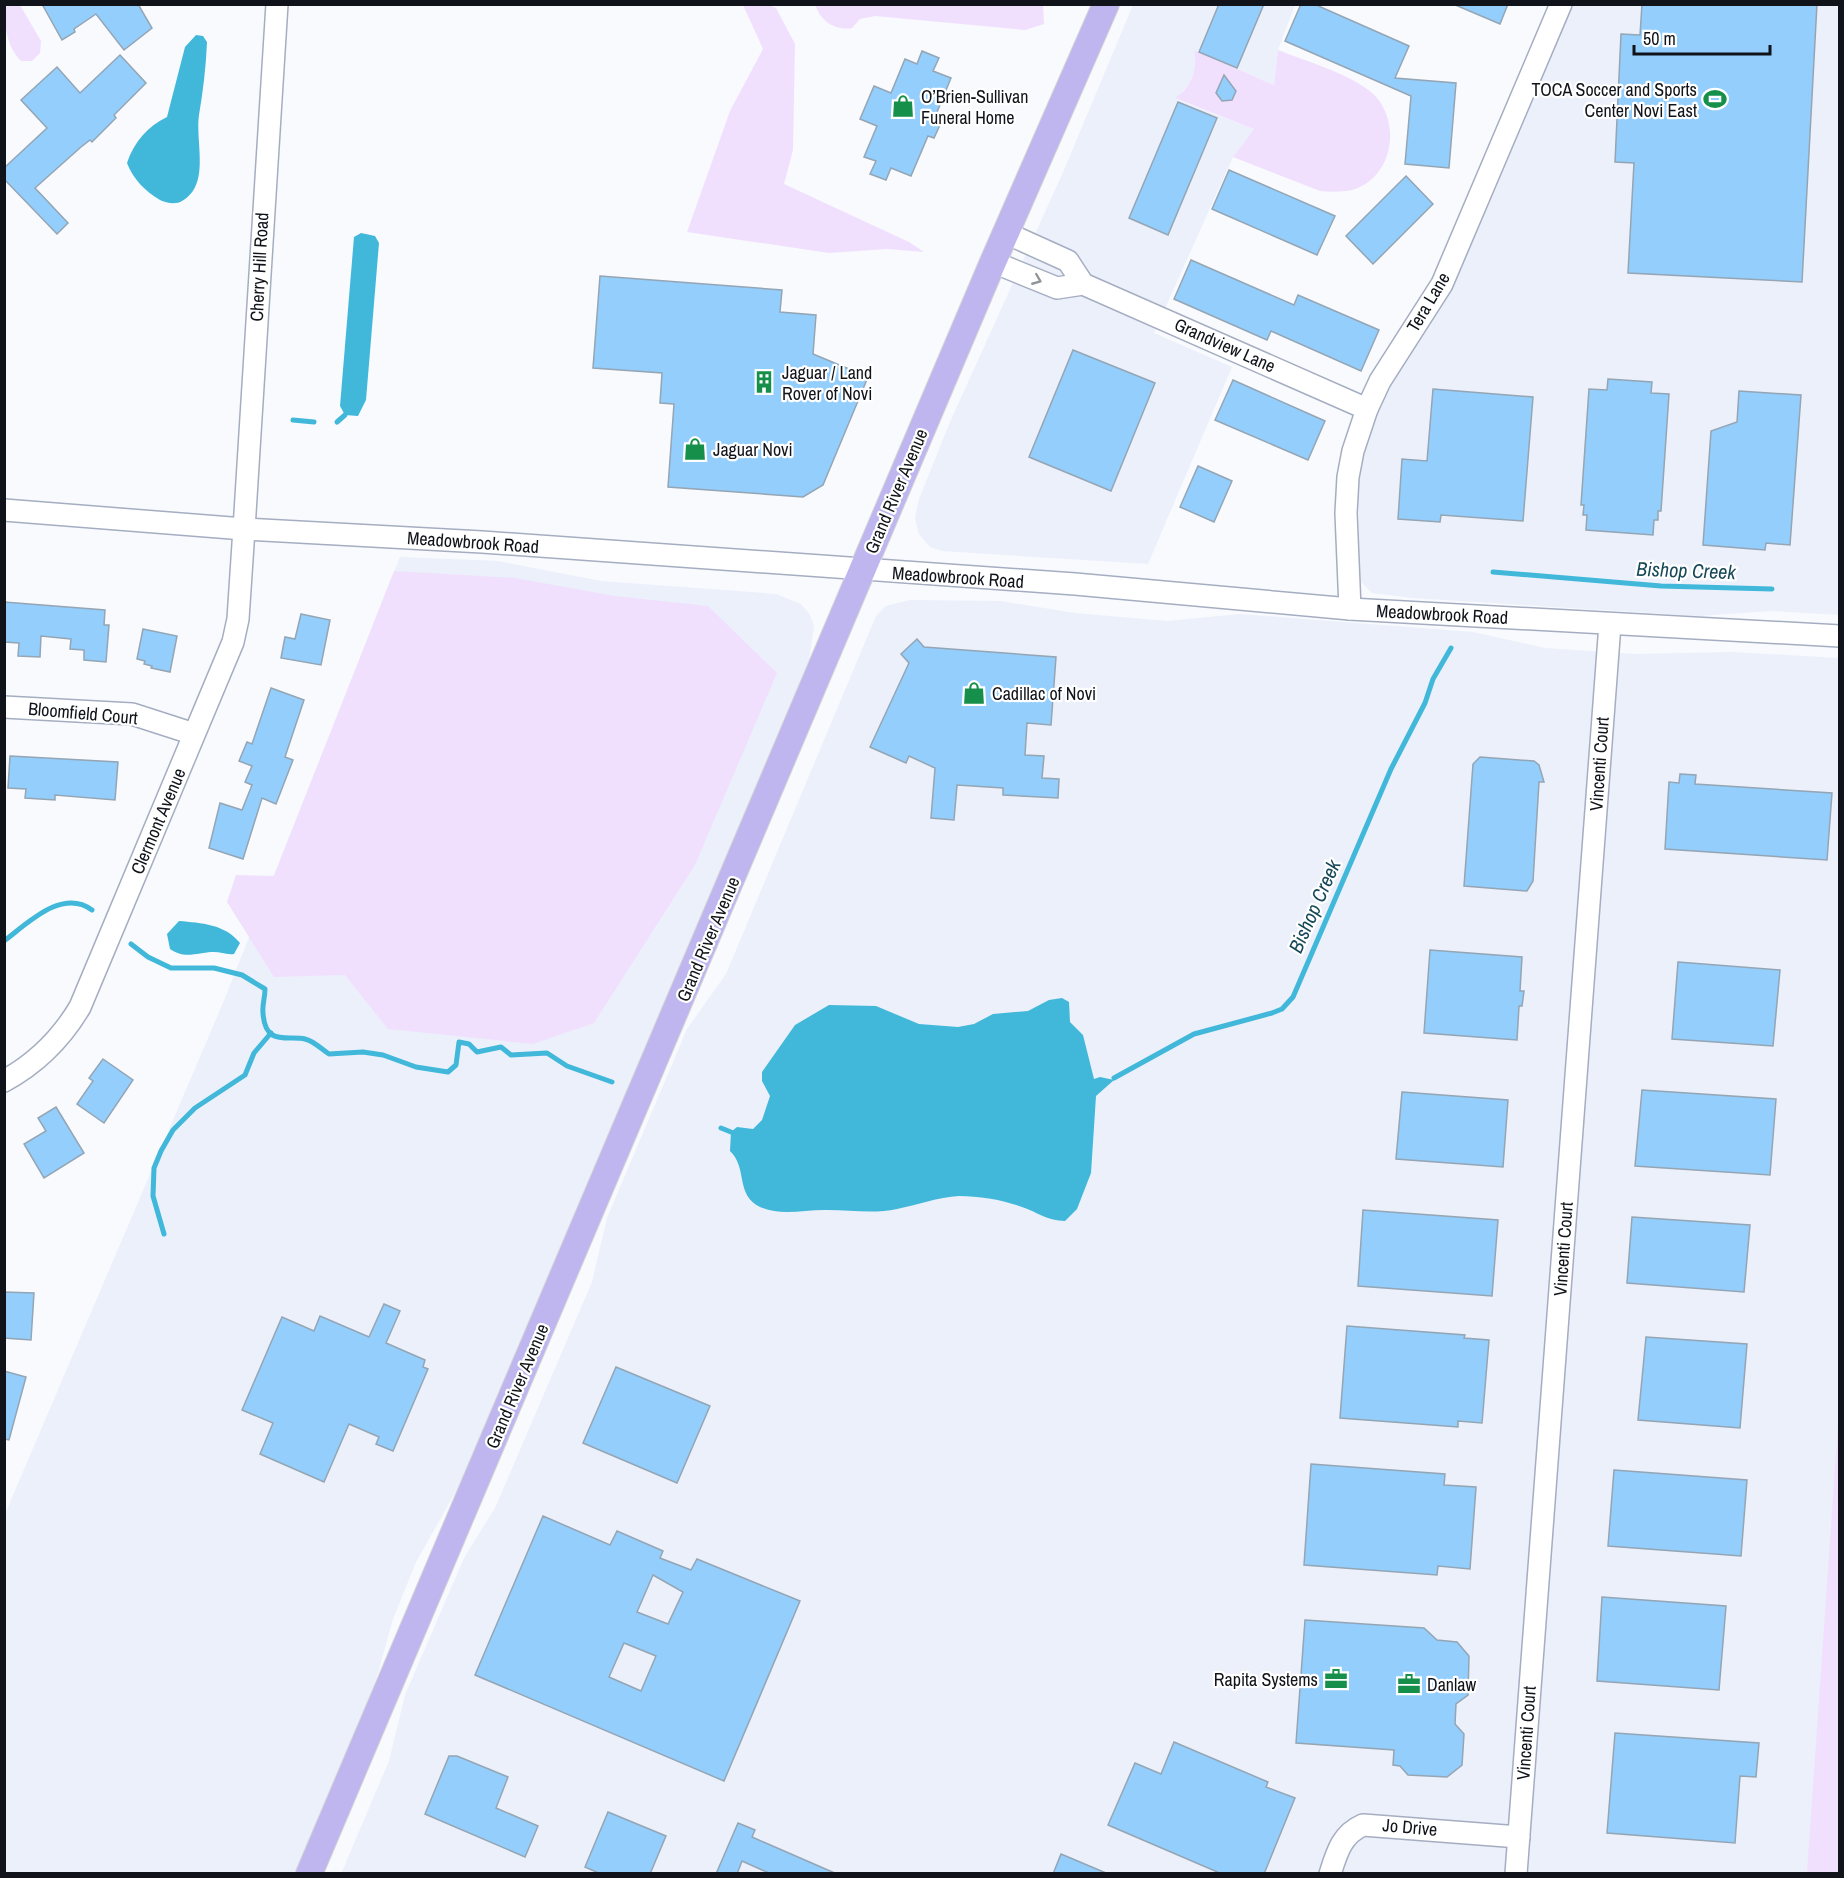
<svg xmlns="http://www.w3.org/2000/svg" width="1844" height="1878" viewBox="0 0 1844 1878" font-family="'Archivo Narrow',sans-serif">
<style>
.built{fill:#ebf0fb}
.green{fill:#f1e0fd}
.water{fill:#41b7d9}
.lines{fill:none;stroke-linecap:round;stroke-linejoin:round}
.stream{stroke:#41b7d9;stroke-width:5}
.building{fill:#93cefd;stroke:#94a5b4;stroke-width:1.5;fill-rule:evenodd}
.minor-casing{stroke:#a5adc1;stroke-width:24}
.major-casing{stroke:#d4d5d6;stroke-width:28}
.minor{stroke:#fff;stroke-width:21}
.major{stroke:#bfb6ef;stroke-width:26}
.oneway{stroke:#939598}
.labels{text-anchor:middle;dominant-baseline:central;stroke-width:4.5;stroke-linejoin:round;paint-order:stroke}
.poi-label{font-size:18px;fill:#101319;stroke:#fff;text-anchor:start}
.street-label{font-size:18px;fill:#101319;stroke:#fff}
.water-label{font-size:20px;font-style:italic;fill:#174958;stroke:#fff}
</style>
<rect width="100%" height="100%" fill="#f8fafe"/>
<!-- built -->
<g class="built">
<polygon points="1133,5 1295,5 1278,50 1274,85 1194,50 1197,63 1190,83 1176,99 1254,129 1233,157 1154,333 1232,367 1148,564 942,551 930,547 919,534 915,518 919,499 950,422 1064,170"/>
<polygon points="1572,5 1839,5 1839,615 1772,611 1698,616 1412,598 1372,593 1360,581 1358,489 1366,436 1389,383 1436,314 1466,256"/>
<polygon points="400,557 498,561 601,581 776,594 801,604 810,615 814,626 809,660 459,1486 416,1562 393,1619 378,1673 350,1747 297,1873 5,1874 5,1514 223,1003"/>
<polygon points="910,600 1000,601 1075,613 1167,621 1240,614 1473,632 1545,648 1635,654 1732,652 1839,658 1839,1873 341,1874 389,1761 405,1695 464,1558 495,1508 592,1282 607,1218 687,1029 726,974 876,616 886,606"/>
</g>
<!-- green -->
<g class="green">
<path d="M5,4l15,1 21,36 -1,12 -8,8h-11c-15,-15 -17,-37 -16,-57z"/>
<path d="M815,4h228l1,20 -19,6 -150,-14 -15,3 -8,9c-17,3 -32,-7 -37,-24z"/>
<polygon points="743,5 769,5 776,8 795,44 793,150 784,184 909,242 924,252 887,249 829,253 687,232 730,111 763,49"/>
<path d="M1194,50l80,35 4,-35c27,11 70,23 93,42 31,26 24,86 -19,98 -10,2 -21,2 -32,1l-87,-34 21,-28 -79,-31c17,-10 23,-30 19,-48z"/>
<polygon points="394,571 515,578 615,596 708,606 777,673 695,865 594,1023 533,1044 388,1029 345,975 274,977 227,902 236,875 274,876"/>
<polygon points="1839,1411 1839,1873 1807,1873"/>
</g>
<!-- water -->
<g class="water">
<path d="M196,35l7,1 4,6c-1,25 -4,49 -8,73 -4,27 12,70 -17,86 -6,4 -16,2 -22,-1 -15,-9 -27,-21 -33,-37 7,-21 21,-37 40,-46l18,-70z"/>
<polygon points="361,233 375,236 379,243 366,400 358,416 345,415 340,406 354,237"/>
<path d="M179,921c22,2 46,3 61,22l-6,11c-8,1 -13,-2 -20,-2 -17,0 -28,8 -44,-3l-3,-15z"/>
<path d="M1062,998l7,4 1,20 13,13 11,44 6,-2 14,3 -18,16 -5,77 -14,36 -12,12c-17,0 -28,-9 -43,-14 -19,-7 -42,-11 -63,-11 -21,1 -42,9 -62,13 -23,5 -46,1 -69,1 -22,-1 -46,7 -68,-3 -25,-12 -12,-39 -30,-56l1,-19 6,-5 16,2 9,-9 8,-24 -8,-15v-9l33,-47 34,-20 47,1 43,18 39,3 16,-3 19,-10 35,-3 21,-11z"/>
</g>
<g class="lines">
<!-- stream -->
<g class="stream">
<polyline points="293,420 314,422"/>
<polyline points="337,422 345,415"/>
<polyline points="1493,572 1661,586 1772,589"/>
<path d="M4,941c24,-18 58,-53 88,-31"/>
<path d="M131,944l17,13 23,11h43l28,7 23,14c0,9 -3,16 -2,24 2,34 25,22 42,26 9,2 16,10 24,15l34,-2 20,3 33,12 32,5 8,-7 3,-23 10,2 8,8 24,-5 10,8 36,-2 20,13 45,16"/>
<polyline points="1114,1078 1194,1034 1272,1013 1282,1009 1293,997 1391,769 1425,703 1433,679 1451,648"/>
<polyline points="721,1128 731,1132"/>
<polyline points="164,1234 153,1196 154,1168 161,1151 173,1130 195,1108 245,1075 254,1053 271,1033"/>
</g>
</g>
<!-- building -->
<g class="building">
<polygon points="42,4 138,4 152,28 124,50 96,14 74,29 75,32 62,40"/>
<polygon points="1219,4 1264,4 1237,68 1199,52"/>
<polygon points="1301,4 1314,4 1409,46 1395,78 1456,83 1449,168 1405,164 1411,96 1285,41"/>
<polygon points="1453,4 1508,4 1500,24"/>
<polygon points="1642,4 1817,4 1802,282 1628,273 1634,163 1615,162 1621,34 1640,35"/>
<polygon points="922,51 939,58 933,71 951,78 933,122 940,125 934,138 928,136 911,176 891,168 886,180 870,174 876,161 864,157 877,126 860,119 874,86 891,93 905,59 917,64"/>
<polygon points="120,55 146,83 114,115 116,118 92,142 90,140 81,147 35,188 68,223 57,234 4,179 4,168 47,128 21,100 57,67 80,93"/>
<polygon points="1224,75 1236,91 1232,100 1222,101 1216,93"/>
<polygon points="1178,102 1217,118 1168,235 1129,218"/>
<polygon points="1229,170 1335,216 1317,255 1212,209"/>
<polygon points="1406,176 1433,204 1373,264 1346,236"/>
<polygon points="1191,260 1294,305 1298,295 1379,330 1361,371 1271,331 1267,340 1174,299"/>
<polygon points="600,276 782,290 780,312 816,315 813,354 868,377 823,485 803,497 668,487 674,404 660,403 662,373 593,368"/>
<polygon points="1073,350 1155,383 1111,491 1029,457"/>
<polygon points="1608,379 1652,382 1651,393 1669,394 1661,511 1658,511 1658,520 1654,520 1653,535 1586,530 1587,515 1583,515 1584,505 1581,505 1589,389 1607,390"/>
<polygon points="1233,380 1325,421 1308,460 1215,420"/>
<polygon points="1433,389 1533,397 1523,521 1441,515 1440,522 1398,519 1402,459 1427,461"/>
<polygon points="1739,391 1801,395 1790,545 1766,543 1765,550 1703,545 1711,431 1737,422"/>
<polygon points="1198,466 1232,481 1214,522 1180,507"/>
<polygon points="4,602 105,610 104,625 109,625 106,662 84,660 84,650 70,649 71,639 41,636 40,657 18,656 19,643 4,642"/>
<polygon points="301,614 330,620 321,665 281,658 285,637 295,639"/>
<polygon points="143,629 177,636 170,672 151,668 152,666 144,664 145,661 137,659"/>
<polygon points="917,639 924,647 1056,657 1051,725 1027,723 1025,755 1044,756 1042,778 1059,779 1058,798 1003,795 1003,788 957,785 954,820 931,818 935,768 909,756 906,763 870,747 909,663 901,654"/>
<polygon points="271,688 304,700 285,757 293,760 276,804 262,798 243,859 209,848 220,803 242,810 252,785 245,782 252,766 239,761 247,742 252,744"/>
<polygon points="10,756 118,762 115,800 55,795 55,800 25,798 26,789 8,788"/>
<polygon points="1480,757 1534,761 1539,765 1544,782 1539,782 1533,881 1527,891 1464,886 1473,764"/>
<polygon points="1680,774 1696,775 1695,784 1832,793 1827,860 1665,849 1669,782 1679,783"/>
<polygon points="1430,950 1522,957 1520,991 1524,991 1522,1006 1519,1006 1517,1040 1424,1033"/>
<polygon points="1678,962 1780,970 1773,1046 1672,1039"/>
<polygon points="103,1059 133,1080 104,1123 77,1104 93,1081 89,1078"/>
<polygon points="1642,1090 1776,1099 1770,1175 1635,1166"/>
<polygon points="1402,1092 1508,1100 1503,1167 1396,1159"/>
<polygon points="56,1107 84,1153 44,1178 24,1144 46,1131 38,1118"/>
<polygon points="1363,1210 1498,1220 1492,1296 1358,1286"/>
<polygon points="1632,1217 1750,1225 1744,1292 1627,1283"/>
<polygon points="4,1292 34,1293 31,1340 4,1338"/>
<polygon points="384,1304 400,1311 386,1343 425,1360 423,1367 428,1369 393,1451 376,1444 379,1437 349,1424 324,1482 260,1454 273,1423 242,1410 282,1317 314,1331 320,1316 369,1337"/>
<polygon points="1347,1326 1465,1335 1464,1338 1489,1340 1482,1423 1458,1421 1458,1427 1340,1418"/>
<polygon points="1646,1337 1747,1344 1740,1428 1638,1420"/>
<polygon points="616,1367 710,1406 677,1483 583,1443"/>
<polygon points="4,1371 26,1377 9,1440 4,1439"/>
<polygon points="1311,1464 1445,1474 1444,1485 1476,1487 1470,1569 1438,1566 1437,1575 1304,1565"/>
<polygon points="1614,1470 1747,1480 1741,1556 1608,1546"/>
<path d="M543,1516l67,29 7,-14 46,20 -3,7 31,12 6,-11 103,42 -76,180 -249,-106zM653,1575l30,17 -15,32 -31,-12zM624,1643l32,13 -15,35 -32,-14z"/>
<polygon points="1602,1597 1726,1606 1719,1690 1597,1681"/>
<polygon points="1305,1620 1424,1628 1437,1640 1457,1642 1469,1656 1468,1695 1456,1704 1455,1724 1464,1734 1462,1765 1447,1777 1408,1775 1400,1766 1393,1765 1394,1750 1296,1743"/>
<polygon points="1615,1733 1759,1743 1756,1777 1740,1776 1735,1843 1607,1833"/>
<polygon points="1174,1742 1268,1782 1266,1787 1295,1798 1264,1874 1222,1874 1108,1825 1135,1763 1161,1774"/>
<polygon points="449,1756 457,1756 508,1777 496,1808 538,1826 525,1857 425,1814"/>
<polygon points="608,1812 666,1836 650,1874 601,1874 585,1867"/>
<polygon points="738,1823 755,1830 752,1837 837,1874 771,1874 742,1861 737,1874 716,1874"/>
<polygon points="1061,1854 1106,1873 1053,1874"/>
</g>
<g class="lines">
<!-- minor casing -->
<g class="minor-casing">
<g id="minor">
<polyline points="1006,233 1068,261 1083,284"/>
<polyline points="993,262 1057,288 1083,284 1367,409"/>
<polyline points="4,510 244,529 482,542 1075,584 1350,609 1840,636"/>
<polyline points="1350,609 1346,513 1348,477 1353,451 1367,409 1380,381 1442,284 1561,4"/>
<polyline points="4,707 132,714 194,734"/>
<path d="M4,1081c33,-18 57,-42 76,-74l153,-365 5,-23 6,-90 33,-525"/>
<path d="M1330,1874c7,-22 12,-40 33,-49l156,12"/>
<polyline points="1516,1874 1610,624"/>
</g>
</g>
<!-- major casing -->
<g class="major-casing">
<polyline id="major" points="309,1874 993,262 1106,4"/>
</g>
<!-- minor -->
<use href="#minor" class="minor"/>
<!-- major -->
<use href="#major" class="major"/>
</g>
<!-- one-way arrows -->
<defs><path id="oneway-chevron" d="M-2-3.5L2.5 0L-2 3.5" fill="none" stroke-width="1.6" stroke-linecap="round" stroke-linejoin="round" transform="scale(1.5)"/></defs>
<use class="oneway" href="#oneway-chevron" transform="translate(1037 280) rotate(22)"/>
<!-- icons -->
<defs>
<g id="stadium-bare" transform="scale(1.8)"><path d="M0-5a6.5 5 0 1 0 0 10a6.5 5 0 1 0 0-10ZM-3.5-1.8h7v3.6h-7Z" fill="#158f4a" stroke="#fff" stroke-width="2.5" paint-order="stroke"/></g>
<g id="shop-bare" transform="scale(1.8)"><path d="M-5-2.5h2.3a2.7 3.5 0 0 1 5.4 0H5L5.5 6h-11ZM-1.5-2.5h3a1.5 2.3 0 0 0-3 0Z" fill="#158f4a" stroke="#fff" stroke-width="2.5" paint-order="stroke"/></g>
<g id="building-bare" transform="scale(1.8)"><path d="M-4-6H4V6H1V3H-1V6H-4ZM-2.5-4.3h1.7v1.8h-1.7ZM.8-4.3h1.7v1.8H.8ZM-2.5-1h1.7V.8h-1.7ZM.8-1h1.7V.8H.8Z" fill="#158f4a" stroke="#fff" stroke-width="2.5" paint-order="stroke"/></g>
<g id="office-bare" transform="scale(1.8)"><path d="M-6-3h4V-5.5h4V-3h4V5H-6ZM-1-4.5V-3h2v-1.5ZM-6 0V1H6V0Z" fill="#158f4a" stroke="#fff" stroke-width="2.5" paint-order="stroke"/></g>
</defs>
<g fill-rule="evenodd">
<use href="#stadium-bare" x="1715" y="99"/>
<use href="#shop-bare" x="903" y="106"/>
<use href="#building-bare" x="764" y="382"/>
<use href="#shop-bare" x="695" y="449"/>
<use href="#shop-bare" x="974" y="693"/>
<use href="#office-bare" x="1336" y="1679"/>
<use href="#office-bare" x="1409" y="1684"/>
</g>
<g class="labels">
<!-- poi labels -->
<g class="poi-label">
<text x="1697" y="89" text-anchor="end">TOCA Soccer and Sports<tspan x="1697" dy="21">Center Novi East</tspan></text>
<text x="921" y="96">O’Brien-Sullivan<tspan x="921" dy="21">Funeral Home</tspan></text>
<text x="782" y="372">Jaguar / Land<tspan x="782" dy="21">Rover of Novi</tspan></text>
<text x="713" y="449">Jaguar Novi</text>
<text x="992" y="693">Cadillac of Novi</text>
<text x="1318" y="1679" text-anchor="end">Rapita Systems</text>
<text x="1427" y="1684">Danlaw</text>
</g>
<!-- street labels -->
<g class="street-label">
<text transform="translate(259 267) rotate(-87)">Cherry Hill Road</text>
<text transform="translate(1428 302) rotate(-59)">Tera Lane</text>
<text transform="translate(1225 345) rotate(24)">Grandview Lane</text>
<text transform="translate(896 491) rotate(-67)">Grand River Avenue</text>
<text transform="translate(473 542) rotate(4)">Meadowbrook Road</text>
<text transform="translate(958 577) rotate(4)">Meadowbrook Road</text>
<text transform="translate(1442 614) rotate(3)">Meadowbrook Road</text>
<text transform="translate(83 713) rotate(5)">Bloomfield Court</text>
<text transform="translate(1599 764) rotate(-86)">Vincenti Court</text>
<text transform="translate(158 821) rotate(-67)">Clermont Avenue</text>
<text transform="translate(708 939) rotate(-67)">Grand River Avenue</text>
<text transform="translate(1563 1249) rotate(-86)">Vincenti Court</text>
<text transform="translate(517 1386) rotate(-67)">Grand River Avenue</text>
<text transform="translate(1526 1733) rotate(-86)">Vincenti Court</text>
<text transform="translate(1410 1827) rotate(5)">Jo Drive</text>
</g>
<!-- water labels -->
<g class="water-label">
<text transform="translate(1686 570) rotate(2)">Bishop Creek</text>
<text transform="translate(1314 906) rotate(-66)">Bishop Creek</text>
</g>
</g>
<!-- border -->
<rect width="1844" height="1878" fill="none" stroke="#101319" stroke-width="12"/>
<!-- scale -->
<path d="M1634 45v9h136v-9" fill="none" stroke="#101319" stroke-width="3"/>
<text x="1643" y="45" font-size="18" fill="#101319" stroke="#ffffff" stroke-width="4.5" paint-order="stroke">50 m</text>
</svg>
